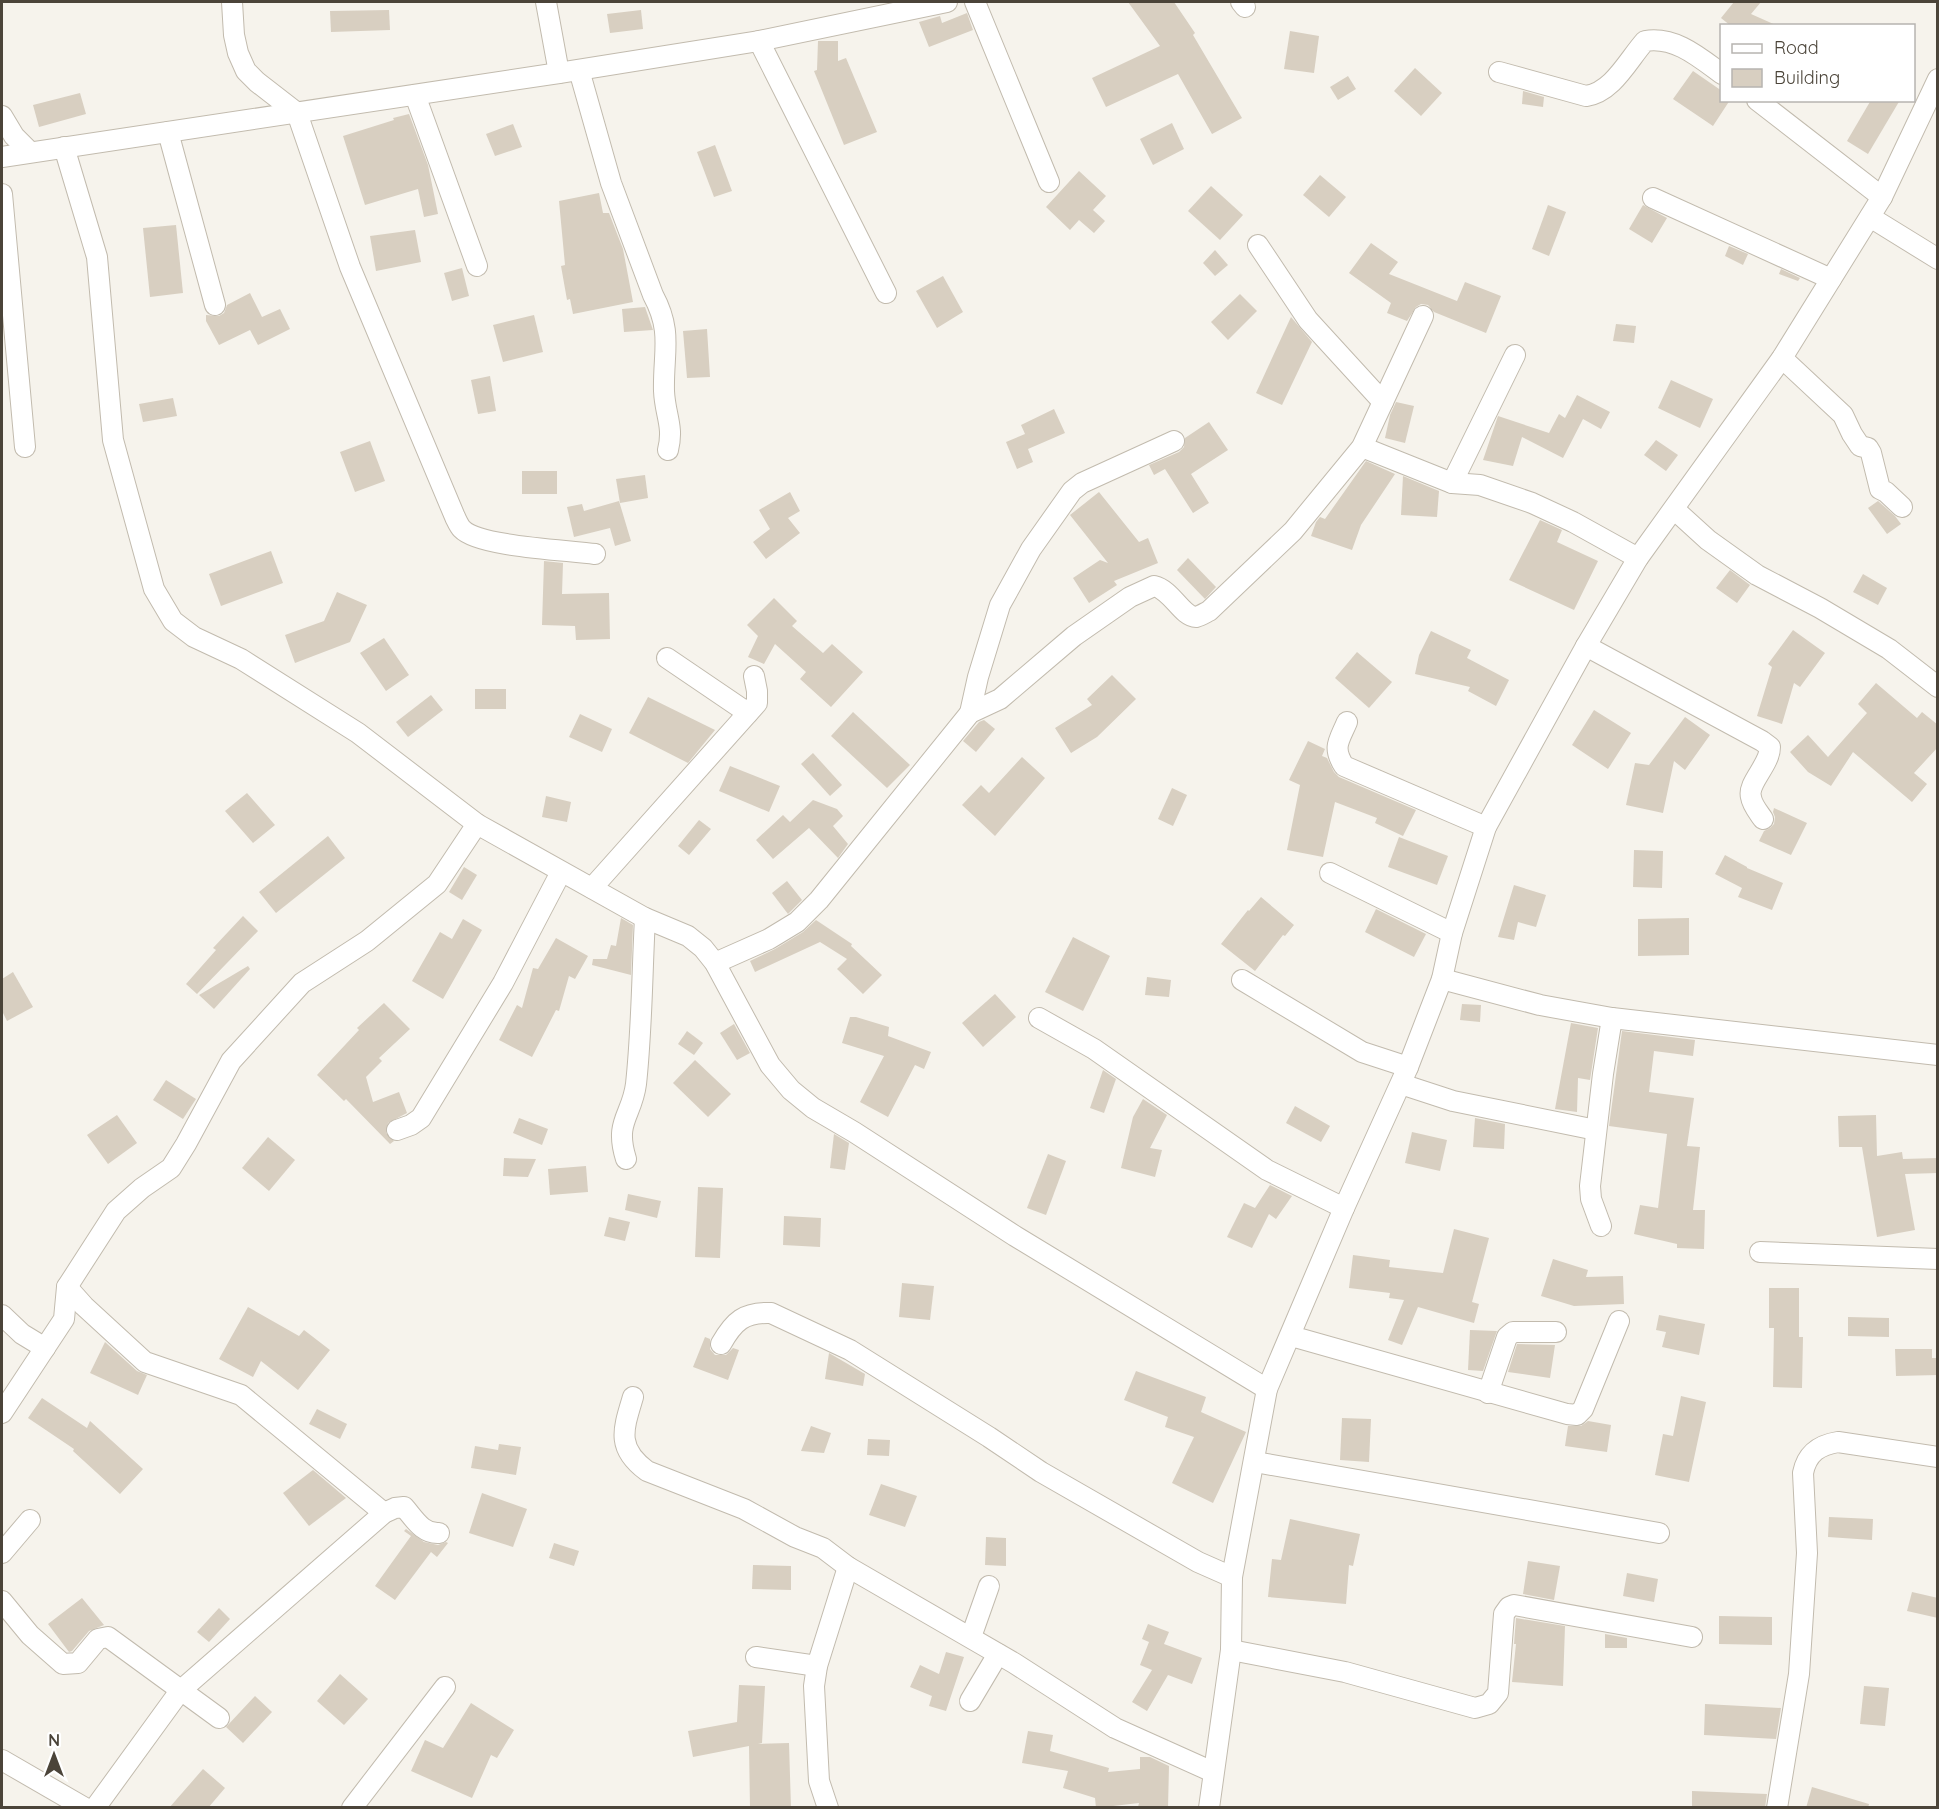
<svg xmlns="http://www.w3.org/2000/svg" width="1939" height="1809" viewBox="0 0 1939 1809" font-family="Quicksand,sans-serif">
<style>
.building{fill:#d8cfc1}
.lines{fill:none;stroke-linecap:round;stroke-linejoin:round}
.minor-casing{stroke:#c2bbae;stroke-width:22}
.minor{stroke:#fff;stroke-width:20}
</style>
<rect width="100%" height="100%" fill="#f6f3ec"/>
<!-- building -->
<g class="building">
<polygon points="1128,2 1174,2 1195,33 1193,35 1242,118 1212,134 1178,74 1106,107 1092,78 1160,46"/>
<polygon points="1734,2 1761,2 1751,14 1778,26 1731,26 1721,18"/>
<polygon points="389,10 390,30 331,32 330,11"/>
<polygon points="641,10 643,29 610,33 607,14"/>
<polygon points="967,13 973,30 929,47 919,22 940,16 942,23"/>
<polygon points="1290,31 1319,36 1314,73 1284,69"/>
<polygon points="818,41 838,41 838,61 846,58 877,132 844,145 814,71 817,70"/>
<polygon points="1415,68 1442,93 1421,116 1394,91"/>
<polygon points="1693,71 1722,91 1722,100 1730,100 1713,126 1673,99"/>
<polygon points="1348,76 1356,89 1338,100 1330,87"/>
<polygon points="1523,91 1544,97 1543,107 1522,104"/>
<polygon points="80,93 86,114 39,127 33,105"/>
<polygon points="1871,100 1900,100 1868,154 1847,141"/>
<polygon points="409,114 428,165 438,214 424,217 418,189 365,205 343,136 394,120 393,118"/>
<polygon points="1172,123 1184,149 1153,165 1140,139"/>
<polygon points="513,124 522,147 495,156 486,134"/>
<polygon points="715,145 732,191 714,197 697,152"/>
<polygon points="1079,171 1106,196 1093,210 1105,221 1094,233 1079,220 1070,230 1046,207"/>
<polygon points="1320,175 1346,197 1329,217 1303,195"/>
<polygon points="1211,186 1243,215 1220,240 1188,211"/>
<polygon points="599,193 603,213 609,213 623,249 633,302 573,314 570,299 567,300 561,266 565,265 559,201"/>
<polygon points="1548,205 1566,212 1549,256 1532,249"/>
<polygon points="1643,205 1667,218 1652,243 1629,229"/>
<polygon points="176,225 183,293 150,297 143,228"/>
<polygon points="415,230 421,262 376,271 370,236"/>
<polygon points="1371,243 1398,262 1389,274 1457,301 1465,282 1501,296 1486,333 1434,312 1428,305 1421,304 1416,307 1407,321 1387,313 1391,303 1349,273"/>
<polygon points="1729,246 1748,254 1743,265 1725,256"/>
<polygon points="1215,250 1228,265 1215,276 1203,263"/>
<polygon points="462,268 469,296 452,301 444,273"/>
<polygon points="1781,269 1800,278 1798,281 1779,274"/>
<polygon points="943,276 963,312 937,328 916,291"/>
<polygon points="250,293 262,317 280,309 290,329 258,345 250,330 219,345 206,321 206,315 219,316 224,313 227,305"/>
<polygon points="1240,294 1257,311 1228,340 1211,322"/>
<polygon points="645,307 653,330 624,332 622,309"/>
<polygon points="534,315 543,352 503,362 493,325"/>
<polygon points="1291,317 1312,342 1282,405 1256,393"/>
<polygon points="1616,324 1636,326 1634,343 1613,341"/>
<polygon points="707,329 710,377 687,378 683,331"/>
<polygon points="490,376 496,411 478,414 471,380"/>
<polygon points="1671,380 1713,399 1700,428 1658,408"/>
<polygon points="1577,395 1610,412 1601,429 1583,419 1563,458 1522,437 1513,466 1483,460 1498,416 1549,433 1559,414 1565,418"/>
<polygon points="173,398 177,416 143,422 139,404"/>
<polygon points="1396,402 1414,406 1405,443 1385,438 1390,415"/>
<polygon points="1054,409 1065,433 1028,449 1033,462 1017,469 1006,442 1025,434 1021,425"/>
<polygon points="1209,422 1228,450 1191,474 1209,503 1193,513 1165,469 1154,475 1149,465 1179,452 1184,447 1185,438"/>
<polygon points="1656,440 1678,455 1666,471 1644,455"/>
<polygon points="370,441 385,481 355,492 340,452"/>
<polygon points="1366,461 1395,474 1361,525 1352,550 1311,536 1316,522 1320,517 1325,519"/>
<rect x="522" y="471" width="35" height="23"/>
<polygon points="645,475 648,498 620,503 616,479"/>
<polygon points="1403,476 1439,491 1437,517 1401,515"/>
<polygon points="790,492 800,511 788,518 800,533 766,559 753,542 770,529 759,510"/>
<polygon points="1099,492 1139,542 1148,538 1158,563 1114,581 1117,585 1089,603 1073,578 1100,560 1108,563 1070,515"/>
<polygon points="619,501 631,541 615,546 610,528 574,537 567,507 582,504 584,511"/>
<polygon points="1878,501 1895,516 1901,524 1887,534 1868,508"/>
<polygon points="1540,520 1562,530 1557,542 1598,561 1574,610 1509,580"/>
<polygon points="271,551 283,583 221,606 209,574"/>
<polygon points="1188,558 1216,587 1205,599 1177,570"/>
<polygon points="544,561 563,563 562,594 609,593 610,639 576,640 575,626 542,625"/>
<polygon points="1730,570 1750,585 1737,603 1716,588"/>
<polygon points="1863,574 1887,588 1878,605 1853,592"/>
<polygon points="337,592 367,605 350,642 295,663 285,635 324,621"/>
<polygon points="774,598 797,621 792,626 823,653 832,644 863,672 831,707 800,679 806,672 775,644 764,664 748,657 758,636 747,625"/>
<polygon points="1793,630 1825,653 1800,687 1794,683 1782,724 1757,716 1772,667 1768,664"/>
<polygon points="1431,631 1471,650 1467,658 1509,680 1496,706 1468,691 1470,687 1415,674 1419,655"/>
<polygon points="384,638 409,675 386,691 360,653"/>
<polygon points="1357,652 1392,682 1369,708 1335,678"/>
<polygon points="1112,675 1136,699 1097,737 1071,753 1055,728 1092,705 1087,699"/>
<polygon points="1876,683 1917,718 1922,712 1938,725 1938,747 1914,773 1927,784 1912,802 1853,752 1831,786 1808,772 1790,752 1808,735 1828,757 1867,713 1858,704"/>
<rect x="475" y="689" width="31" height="20"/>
<polygon points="431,695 443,710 408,737 396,722"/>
<polygon points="648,697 715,730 688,763 629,733"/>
<polygon points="1594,710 1631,733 1608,769 1572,745"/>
<polygon points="853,712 910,765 887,788 831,736"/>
<polygon points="580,714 612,729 602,752 569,737"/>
<polygon points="1685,717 1710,735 1685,770 1674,761 1663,813 1626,805 1635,763 1649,765"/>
<polygon points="984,720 995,729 976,752 963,741 979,722"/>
<polygon points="1308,741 1325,749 1322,756 1327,758 1334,772 1339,777 1416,810 1403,836 1375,823 1377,818 1335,802 1323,857 1287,850 1300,785 1289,780"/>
<polygon points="813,753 842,785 830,796 801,764"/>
<polygon points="1022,757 1045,778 995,836 962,805 981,785 989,793"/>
<polygon points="730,766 780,786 769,812 719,791"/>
<polygon points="1172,788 1187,795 1173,826 1158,819"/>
<polygon points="247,793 275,825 253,843 225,811"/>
<polygon points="546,796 571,802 567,822 542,817"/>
<polygon points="813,800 837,809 843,816 833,826 848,844 838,858 809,828 773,859 756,840 783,815 790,822"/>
<polygon points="1774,808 1807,823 1791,855 1759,841 1764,831 1770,828 1774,824 1775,817 1773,812"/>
<polygon points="699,820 711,829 689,855 678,846"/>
<polygon points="328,836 345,858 276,913 259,892"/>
<polygon points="1399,837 1448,856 1437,885 1388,867"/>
<polygon points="1634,850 1663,851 1662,888 1633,887"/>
<polygon points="1725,855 1747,867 1747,868 1783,883 1772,910 1738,897 1742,888 1715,874"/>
<polygon points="464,867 477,875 462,900 449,892"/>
<polygon points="787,881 802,900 788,914 772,893"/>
<polygon points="1514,885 1546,895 1536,927 1518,922 1514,940 1498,937"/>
<polygon points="1261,897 1294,925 1285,936 1283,935 1255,971 1221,944 1248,910 1249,911"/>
<polygon points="1376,909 1426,934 1414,957 1365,932"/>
<polygon points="243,916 258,931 197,994 186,984 216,950 213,948"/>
<polygon points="621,918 633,925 631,975 592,965 593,959 607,959 611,945 616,946"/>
<polygon points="1689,918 1689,955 1638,956 1638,919"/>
<polygon points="463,919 482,930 443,999 412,981 440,932 452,939"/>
<polygon points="816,920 852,944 851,946 882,975 863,994 837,969 847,959 820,942 755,972 750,961 775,949 803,932"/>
<polygon points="1073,937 1110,956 1083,1011 1045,992"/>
<polygon points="556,938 588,956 575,979 569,976 559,1011 556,1010 532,1057 499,1040 517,1005 522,1008 533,968 538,969"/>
<polygon points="248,966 250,969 214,1009 199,995"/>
<polygon points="13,972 33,1007 7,1021 2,1011 2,979"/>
<polygon points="1147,977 1171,980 1169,997 1145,995"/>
<polygon points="995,994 1016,1017 983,1047 962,1023"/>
<polygon points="384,1003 410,1029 379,1058 382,1061 366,1077 373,1102 399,1092 407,1113 388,1123 386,1133 394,1141 390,1144 346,1099 344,1101 317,1075 359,1030 357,1028"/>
<polygon points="1462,1004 1481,1005 1480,1022 1460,1020"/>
<polygon points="850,1017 856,1017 889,1027 888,1036 931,1052 924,1069 915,1065 888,1117 860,1102 884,1056 842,1043"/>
<polygon points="1571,1023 1598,1028 1590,1080 1578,1078 1577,1112 1555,1109"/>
<polygon points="734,1024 750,1053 737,1060 720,1033"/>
<polygon points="687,1031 703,1043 694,1055 678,1044"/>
<polygon points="1622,1031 1695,1040 1693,1056 1654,1051 1649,1092 1694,1098 1687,1146 1700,1147 1693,1210 1705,1210 1704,1249 1677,1248 1677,1244 1634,1234 1640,1205 1658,1208 1667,1134 1609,1126"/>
<polygon points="695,1060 731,1094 708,1117 673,1083"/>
<polygon points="1103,1070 1116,1079 1104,1113 1090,1108"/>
<polygon points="166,1080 196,1099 183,1119 153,1100"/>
<polygon points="1143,1099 1167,1115 1150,1148 1162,1150 1155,1177 1121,1168 1133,1117"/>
<polygon points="1295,1106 1330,1126 1321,1142 1286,1123"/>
<polygon points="117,1115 137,1143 108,1164 87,1135"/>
<polygon points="1876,1115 1877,1156 1902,1152 1903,1159 1938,1158 1938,1173 1905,1174 1915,1230 1877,1237 1862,1147 1839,1147 1838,1116"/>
<polygon points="519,1118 548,1129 542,1145 513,1133"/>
<polygon points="1475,1118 1505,1124 1504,1149 1473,1147"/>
<polygon points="1412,1132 1447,1140 1440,1171 1405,1163"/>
<polygon points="834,1134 849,1143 845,1170 830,1168"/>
<polygon points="268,1137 295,1160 269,1191 242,1168"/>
<polygon points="1048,1154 1066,1161 1046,1215 1027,1208"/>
<polygon points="504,1158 536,1159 528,1177 503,1176"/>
<polygon points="586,1166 588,1192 550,1195 548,1169"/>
<polygon points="1270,1185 1292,1196 1276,1219 1269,1214 1252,1248 1227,1237 1244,1203 1255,1208"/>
<polygon points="698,1187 723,1188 720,1258 695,1257"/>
<polygon points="628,1194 661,1201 657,1218 625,1210"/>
<polygon points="784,1216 821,1218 820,1247 783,1245"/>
<polygon points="609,1217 630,1222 625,1241 604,1236"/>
<polygon points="1454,1229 1489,1238 1472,1302 1479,1304 1474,1323 1418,1307 1402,1345 1388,1340 1404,1300 1389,1298 1390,1293 1349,1288 1353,1255 1390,1260 1389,1267 1443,1273"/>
<polygon points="1553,1259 1588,1270 1586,1277 1623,1276 1624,1304 1574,1306 1541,1296"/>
<polygon points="902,1283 934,1286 930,1320 899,1317"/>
<polygon points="1769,1288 1799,1288 1799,1337 1803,1337 1802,1388 1773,1387 1774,1328 1769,1328"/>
<polygon points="248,1307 299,1336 304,1330 330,1350 298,1390 261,1361 253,1377 219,1359"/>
<polygon points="1659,1315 1705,1324 1699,1355 1662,1347 1666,1332 1656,1330"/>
<polygon points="1848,1317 1889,1318 1889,1337 1848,1336"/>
<polygon points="1470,1330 1497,1331 1483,1371 1468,1370"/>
<polygon points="705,1337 710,1339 710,1349 715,1355 726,1355 733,1348 739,1350 728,1380 693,1367"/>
<polygon points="105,1342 137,1371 147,1375 138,1395 90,1373"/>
<polygon points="1517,1344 1555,1345 1550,1378 1508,1372"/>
<polygon points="1895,1349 1932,1349 1932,1358 1938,1358 1938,1375 1896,1376"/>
<polygon points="829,1353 865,1374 863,1386 825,1379"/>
<polygon points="1136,1371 1206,1397 1201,1412 1246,1432 1213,1503 1172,1483 1194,1437 1165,1427 1168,1417 1124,1400"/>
<polygon points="1681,1396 1706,1402 1689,1482 1655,1475 1663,1434 1673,1436"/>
<polygon points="42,1398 87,1428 90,1421 143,1469 120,1494 73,1451 74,1449 28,1418"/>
<polygon points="317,1409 347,1424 340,1439 309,1424"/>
<polygon points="1342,1418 1371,1419 1369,1462 1340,1460"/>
<polygon points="1588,1421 1611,1425 1607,1452 1565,1446 1568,1426 1581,1426"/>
<polygon points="811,1426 831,1433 824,1453 801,1451"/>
<polygon points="868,1439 890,1440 889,1456 867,1455"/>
<polygon points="499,1444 521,1447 516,1475 471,1468 475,1446 498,1450"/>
<polygon points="313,1470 346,1498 309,1526 283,1493"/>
<polygon points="881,1484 917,1496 905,1527 869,1515"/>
<polygon points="482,1493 527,1509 513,1547 469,1533"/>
<polygon points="1829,1517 1873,1519 1872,1540 1828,1537"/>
<polygon points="1290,1519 1360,1534 1353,1566 1349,1565 1346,1604 1268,1597 1272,1559 1281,1560"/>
<polygon points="406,1529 424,1542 438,1545 446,1542 448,1543 437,1557 431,1552 395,1600 375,1586 411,1536 404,1531"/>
<polygon points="986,1537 1006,1538 1006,1566 985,1565"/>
<polygon points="554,1543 579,1551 574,1566 549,1558"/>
<polygon points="1528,1561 1560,1566 1554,1600 1523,1594"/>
<polygon points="753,1565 791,1566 791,1590 752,1589"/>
<polygon points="1627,1573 1658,1579 1654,1602 1623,1596"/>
<polygon points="1912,1592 1938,1598 1938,1618 1907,1611"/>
<polygon points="82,1598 104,1625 89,1631 72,1651 69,1652 48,1624"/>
<polygon points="219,1608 230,1619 209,1642 197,1632"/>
<polygon points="1719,1616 1772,1617 1772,1645 1719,1644"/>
<polygon points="1516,1618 1565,1626 1563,1686 1512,1682 1516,1644 1514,1644"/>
<polygon points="1148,1624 1169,1632 1164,1644 1202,1658 1192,1684 1168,1675 1147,1711 1132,1702 1152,1670 1140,1665 1149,1642 1142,1639"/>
<polygon points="1605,1634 1627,1638 1627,1648 1605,1648"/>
<polygon points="946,1652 964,1657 946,1711 929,1706 932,1696 910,1687 920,1665 939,1674"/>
<polygon points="340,1674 368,1699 344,1725 317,1701"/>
<polygon points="739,1685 765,1686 762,1743 758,1744 789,1743 791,1808 750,1808 749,1746 693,1757 688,1731 737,1722"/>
<polygon points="1864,1686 1889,1688 1885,1726 1860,1724"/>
<polygon points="255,1696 272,1712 243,1743 226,1727"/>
<polygon points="471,1703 514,1730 497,1758 491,1755 472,1798 411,1771 425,1740 443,1748"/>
<polygon points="1705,1704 1781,1708 1776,1739 1704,1735"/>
<polygon points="1028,1731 1053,1735 1050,1751 1109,1768 1108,1772 1140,1769 1140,1757 1150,1757 1169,1766 1168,1808 1138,1807 1139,1803 1096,1808 1095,1798 1063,1788 1068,1771 1022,1763"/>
<polygon points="203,1769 225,1788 208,1808 169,1808"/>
<polygon points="1812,1787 1869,1804 1868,1808 1806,1808"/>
<polygon points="1692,1791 1767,1794 1765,1808 1692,1808"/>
</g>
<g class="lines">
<!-- minor casing -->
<g class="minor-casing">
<g id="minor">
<path d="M232,2l2,33 4,18 8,18 11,11 40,31 53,154 105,250c2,4 4,9 7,12 17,18 106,21 133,25"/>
<polyline points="546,2 559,73"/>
<polyline points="975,2 1049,182"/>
<polyline points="1241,2 1245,7"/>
<polyline points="759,41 886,293"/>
<path d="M579,70l32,113 42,112c20,37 10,57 11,96 1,24 10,35 4,59"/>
<path d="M1499,72l87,24c27,-4 42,-36 59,-55 30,-5 54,16 77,33"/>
<polyline points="415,95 477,266"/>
<polyline points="1757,100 1882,197"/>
<polyline points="2,116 14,136 30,152"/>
<polyline points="168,132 215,305"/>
<polyline points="64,147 97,257 113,440 154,589 173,621 194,637 241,659 358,733 477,824 645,918 688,936 703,948 715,963 770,1065 791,1090 813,1108 854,1132 1015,1236 1267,1389"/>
<polyline points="2,157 559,73 759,41 947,2"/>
<polyline points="2,194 25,447"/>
<polyline points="1653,198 1831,279"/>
<polyline points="1870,217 1938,259"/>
<polyline points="1258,245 1308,320 1383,402"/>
<polyline points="1782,358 1843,415 1852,434 1860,446 1868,448 1871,453 1880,489 1886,492 1902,507"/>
<polyline points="1362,447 1452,483 1480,485 1532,503 1573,522 1638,558"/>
<polyline points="1452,483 1515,355"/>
<polyline points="1674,509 1708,540 1757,575 1820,608 1889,649 1938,687"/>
<path d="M1586,646l176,95 8,6c0,18 -23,36 -19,50 1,8 8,16 12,22"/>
<polyline points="667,658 748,713"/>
<polyline points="970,713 978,677 1000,605 1031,549 1072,491 1082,483 1174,441"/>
<path d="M1347,722c-8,19 -15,25 -3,44l142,61"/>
<polyline points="1330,873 1452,933"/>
<polyline points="592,888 757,703 757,691 754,676"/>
<path d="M715,963l54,-24 28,-17 22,-22 151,-187 30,-14 74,-63 56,-39 24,-11c18,4 28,31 42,31 4,-1 9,-4 13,-6l84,-80 69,-84 61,-131"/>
<polyline points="1442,979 1540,1005 1612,1018 1938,1055"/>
<polyline points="1242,980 1362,1052 1408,1067"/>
<polyline points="1039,1018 1094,1049 1267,1170 1344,1208"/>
<polyline points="1401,1084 1453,1101 1596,1130"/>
<polyline points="397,1130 411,1125 421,1118 503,983 561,872"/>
<path d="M626,1159c-12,-38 6,-43 10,-75 6,-55 6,-111 9,-166"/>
<polyline points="1601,1226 1591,1199 1590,1186 1603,1074 1612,1018"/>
<polyline points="1760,1252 1938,1259"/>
<polyline points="67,1287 84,1306 145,1362 241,1395 384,1513"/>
<polyline points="2,1315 22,1334 45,1348"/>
<polyline points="1291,1336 1567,1414 1577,1415 1583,1409 1619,1321"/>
<path d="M721,1344c13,-23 23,-32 50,-31l79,37 139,87 52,35 157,90 34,15"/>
<polyline points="1488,1393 1507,1337 1513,1332 1556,1332"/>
<path d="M633,1397c-10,33 -17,51 14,74l97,38 51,28 28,11 25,19 166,96 101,65 98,44"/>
<polyline points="2,1413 64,1319 67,1287 116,1211 142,1188 171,1168 186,1144 231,1061 302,983 367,941 437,884 477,824"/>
<polyline points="1255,1462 1659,1533"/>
<polyline points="2,1553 30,1520"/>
<polyline points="2,1601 30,1635 63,1664 78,1663 98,1639 108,1637 219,1718"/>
<polyline points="971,1637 989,1586"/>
<polyline points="1231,1650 1345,1672 1475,1708 1489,1704 1498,1693 1504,1614 1509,1607 1514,1605 1692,1637"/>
<polyline points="756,1657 817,1666"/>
<polyline points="970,1701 998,1654"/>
<polyline points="2,1760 85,1808"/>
<path d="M95,1808l85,-117 204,-178 11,-5 9,-1c10,11 18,27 35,26"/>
<polyline points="352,1808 445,1687"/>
<polyline points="828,1808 819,1781 814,1686 817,1666 848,1567"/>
<polyline points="1209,1808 1231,1650 1232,1577 1267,1389 1344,1208 1408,1067 1442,979 1452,933 1486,827 1586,646 1638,558 1782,358 1882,197 1938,79"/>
<path d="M1777,1808l22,-134 8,-121 -4,-80c4,-20 16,-28 35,-31l100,15"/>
</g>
</g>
<!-- minor -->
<use href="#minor" class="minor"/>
</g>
<!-- border -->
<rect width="1939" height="1809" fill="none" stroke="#4b4439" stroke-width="6"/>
<!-- legend -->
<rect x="1720" y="24" width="195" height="78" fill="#ffffff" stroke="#b7b4b0" stroke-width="1.5"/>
<rect x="1732" y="44" width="30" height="9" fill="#ffffff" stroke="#b7b4b0" stroke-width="1.5"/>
<text x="1774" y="54" font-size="18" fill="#4b4439">Road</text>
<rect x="1732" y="69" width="30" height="18" fill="#d8cfc1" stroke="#b7b4b0" stroke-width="1.5"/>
<text x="1774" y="84" font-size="18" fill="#4b4439">Building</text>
<!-- north arrow -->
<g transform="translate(54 1755)" stroke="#ffffff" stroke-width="4.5" paint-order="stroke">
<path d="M0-4.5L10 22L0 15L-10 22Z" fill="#4b4439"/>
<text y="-9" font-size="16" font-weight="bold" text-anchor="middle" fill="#4b4439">N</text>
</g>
</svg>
